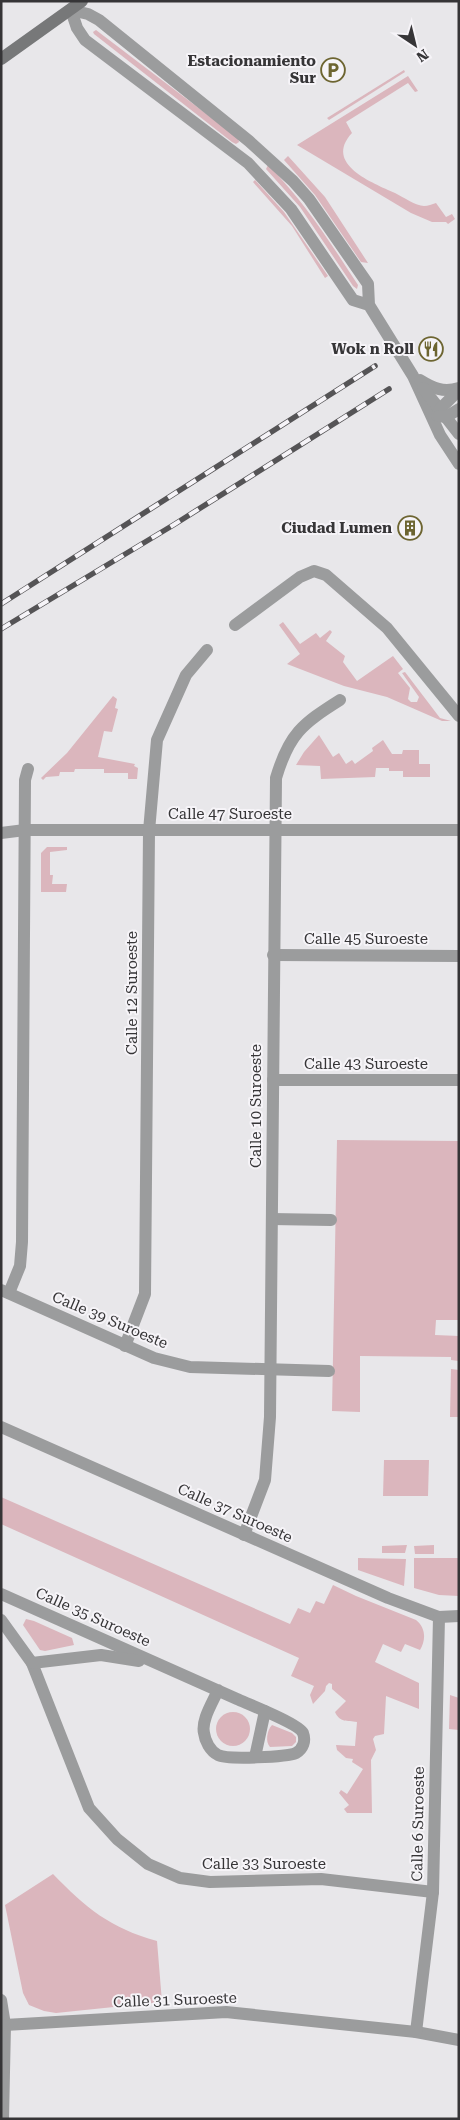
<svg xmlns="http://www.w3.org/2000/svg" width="460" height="2120" viewBox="0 0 460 2120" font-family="'Roboto Serif',serif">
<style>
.green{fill:#dbb6bd}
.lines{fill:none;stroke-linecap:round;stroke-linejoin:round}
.minor{stroke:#9b9c9d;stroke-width:12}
.secondary{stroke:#777879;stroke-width:12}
.rail-casing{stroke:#555456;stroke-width:5.5}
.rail{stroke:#f6f4f8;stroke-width:4;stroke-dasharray:11;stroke-linecap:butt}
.labels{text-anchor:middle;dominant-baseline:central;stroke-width:4;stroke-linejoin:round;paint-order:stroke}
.poi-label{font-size:15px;font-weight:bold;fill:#363537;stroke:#f6f4f8;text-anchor:end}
.street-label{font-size:15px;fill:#363537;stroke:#f6f4f8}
</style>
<rect width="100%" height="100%" fill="#e8e7ea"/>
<!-- green -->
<g class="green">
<polygon points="96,30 238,138 239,142 236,144 232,142 94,34 93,32"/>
<polygon points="404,70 405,72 329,120 327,118"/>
<path d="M408,76l10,15 -3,1 -7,-9 -62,39 6,11c-29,31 21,50 43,60 8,4 21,13 29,13 4,0 8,-2 12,-3l10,14 6,-3 3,5 -7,5 -2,-2h-14l-21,-9 -114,-68z"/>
<polygon points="288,156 325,197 368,263 361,262 315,195 284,160"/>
<path d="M268,165c36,36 62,77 90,120l-1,4 -4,-3 -53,-79 -34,-38z"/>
<polygon points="255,180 284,212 328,276 325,278 292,226 253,182"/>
<polygon points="283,622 300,644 316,633 320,638 330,630 332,632 326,641 345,656 343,662 357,681 393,656 403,669 398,673 410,688 408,699 411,702 417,702 419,697 402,673 405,672 440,718 451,721 442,721 387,697 344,686 287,664 300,654 279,625"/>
<polygon points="113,696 117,699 115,708 118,709 112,732 104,731 98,757 135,764 134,766 138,768 137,779 128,779 128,773 104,773 104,769 75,769 74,772 60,772 59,776 46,777 43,780 41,778 67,753"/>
<polygon points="319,735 333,757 339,753 346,764 352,760 355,764 373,751 372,748 383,740 392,754 402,754 403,750 419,750 419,764 430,764 430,777 403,777 403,771 389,771 389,768 376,768 375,777 321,779 320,766 296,765 304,752"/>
<polygon points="47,847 67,847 67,850 50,852 50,875 53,875 52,884 67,884 66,892 41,892 41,853"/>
<polygon points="337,1140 459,1141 459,1320 436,1320 435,1335 459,1336 459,1361 451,1360 451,1357 360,1356 360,1412 332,1411"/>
<polygon points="451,1369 459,1370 459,1417 450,1417"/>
<polygon points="384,1460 429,1460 428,1496 383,1496"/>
<path d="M1,1497l289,127 8,-16 12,5 6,-12 8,3 9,-19 23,11 60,24c10,8 10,20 4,30l-15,-6 -4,8 -18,-8 -8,18 44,21v26l-33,-13 -2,38 -9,2 -2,3 3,11 -5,10 1,53h-25l-3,-4 5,-4 -10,-12 2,-3 6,4 16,-25 -11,-7 1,-3 -7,-1 -9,-8 -1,-5 19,1 2,-24c-10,-2 -17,1 -22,-10l11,-11 -14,-12v-5l-3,-1 -3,3 -1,5 -12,13 -3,-9 4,-9 -23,-10 8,-18 -298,-134z"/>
<polygon points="407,1545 405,1553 382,1553 382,1546"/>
<polygon points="434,1545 434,1554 415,1554 414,1546"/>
<polygon points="358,1558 406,1559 404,1586 358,1570"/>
<polygon points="414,1558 459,1558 459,1596 439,1595 414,1588"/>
<polygon points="26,1619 34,1621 72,1638 74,1645 45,1651 40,1650 23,1625"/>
<polygon points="450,1695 459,1698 459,1730 449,1729"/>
<circle cx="233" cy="1729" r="17"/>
<path d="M272,1725l20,8 4,4v5l-4,4 -22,1c-5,-5 -3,-17 2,-22z"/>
<path d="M53,1874c33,34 57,54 104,67l5,61 -106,11 -12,-2 -15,-6 -6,-12 -18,-88z"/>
</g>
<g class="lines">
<!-- minor -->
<g class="minor">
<polyline points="369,305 368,284 309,199 293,181 249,141 99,20 88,14 71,10 77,28 85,40 248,163 291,209 353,300 369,305 413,376 440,435 459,464"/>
<path d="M420,380c13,8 23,13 39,8"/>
<polyline points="423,388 459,434"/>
<polyline points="437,416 440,409 459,390"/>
<polyline points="439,416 446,417 459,409"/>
<polyline points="235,625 300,577 314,571 326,575 387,628 459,716"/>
<polyline points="1,833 25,830 459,830"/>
<polyline points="273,955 459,956"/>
<polyline points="273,1080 459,1080"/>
<polyline points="272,1219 331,1220"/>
<polyline points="1,1290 154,1358 190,1367 329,1371"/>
<polyline points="9,1293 20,1266 22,1242 25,780 28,769"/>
<polyline points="125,1346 145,1294 149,831 157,740 186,675 207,650"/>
<polyline points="1,1427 388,1598 439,1617 459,1616"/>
<path d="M244,1535l21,-55 5,-63 6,-639c13,-44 26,-54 64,-78"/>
<path d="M1,1594c79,35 157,70 236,105 11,5 62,25 66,34 3,8 0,16 -7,20 -9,4 -69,7 -78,2 -8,-4 -13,-14 -14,-22 -3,-13 9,-31 14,-43"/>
<polyline points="1,1620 32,1663 89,1808 117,1839 148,1864 180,1878 210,1882 321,1879 433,1892"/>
<polyline points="32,1663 101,1655 139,1661"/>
<polyline points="255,1757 265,1711"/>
<polyline points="1,2000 5,2025 3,2119"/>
<polyline points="5,2025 226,2012 416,2032 459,2040"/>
<polyline points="416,2032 433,1892 439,1617"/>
</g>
<!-- secondary -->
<polyline class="secondary" points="1,59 82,1"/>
<!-- rail casing -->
<g class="rail-casing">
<g id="rail">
<polyline points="1,604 375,366"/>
<polyline points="1,629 175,524 389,389"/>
</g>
</g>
<!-- rail -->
<use href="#rail" class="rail"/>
</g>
<!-- icons -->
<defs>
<g id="parking-ring" transform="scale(1.25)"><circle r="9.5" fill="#f6f4f8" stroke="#6d6531" stroke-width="1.5"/><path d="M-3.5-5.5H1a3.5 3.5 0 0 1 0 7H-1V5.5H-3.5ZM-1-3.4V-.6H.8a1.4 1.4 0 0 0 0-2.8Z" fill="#6d6531"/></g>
<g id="restaurant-ring" transform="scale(1.25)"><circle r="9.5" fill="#f6f4f8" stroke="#6d6531" stroke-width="1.5"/><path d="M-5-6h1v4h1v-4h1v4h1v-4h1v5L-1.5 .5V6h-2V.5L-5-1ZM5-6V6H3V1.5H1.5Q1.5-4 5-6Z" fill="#6d6531"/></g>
<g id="building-ring" transform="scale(1.25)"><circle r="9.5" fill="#f6f4f8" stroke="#6d6531" stroke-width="1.5"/><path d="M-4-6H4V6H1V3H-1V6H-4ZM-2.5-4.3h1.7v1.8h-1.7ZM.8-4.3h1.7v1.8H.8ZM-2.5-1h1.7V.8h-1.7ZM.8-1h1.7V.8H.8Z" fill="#6d6531"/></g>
</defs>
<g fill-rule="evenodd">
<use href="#parking-ring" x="333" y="70"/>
<use href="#restaurant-ring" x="431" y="349"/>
<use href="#building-ring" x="410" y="528"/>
</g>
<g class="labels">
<!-- poi labels -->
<g class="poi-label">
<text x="316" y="61">Estacionamiento<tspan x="316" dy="17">Sur</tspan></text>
<text x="414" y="349">Wok n Roll</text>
<text x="392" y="528">Ciudad Lumen</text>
</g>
<!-- street labels -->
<g class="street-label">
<text x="230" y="814">Calle 47 Suroeste</text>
<text x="366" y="939">Calle 45 Suroeste</text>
<text transform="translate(132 993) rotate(-90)">Calle 12 Suroeste</text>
<text x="366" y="1064">Calle 43 Suroeste</text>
<text transform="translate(256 1106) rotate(-90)">Calle 10 Suroeste</text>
<text transform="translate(110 1320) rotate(23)">Calle 39 Suroeste</text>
<text transform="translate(235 1513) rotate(24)">Calle 37 Suroeste</text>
<text transform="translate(93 1617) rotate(24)">Calle 35 Suroeste</text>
<text transform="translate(418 1824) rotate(-89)">Calle 6 Suroeste</text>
<text x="264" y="1864">Calle 33 Suroeste</text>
<text transform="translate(175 2000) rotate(-2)">Calle 31 Suroeste</text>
</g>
</g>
<!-- border -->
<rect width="460" height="2120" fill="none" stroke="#363537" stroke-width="5"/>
<!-- north arrow -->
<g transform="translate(415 45) rotate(145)" stroke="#f6f4f8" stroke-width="4" paint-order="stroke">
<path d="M0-4L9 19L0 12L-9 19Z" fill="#363537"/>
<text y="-8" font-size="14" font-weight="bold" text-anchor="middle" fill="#363537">N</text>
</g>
</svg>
